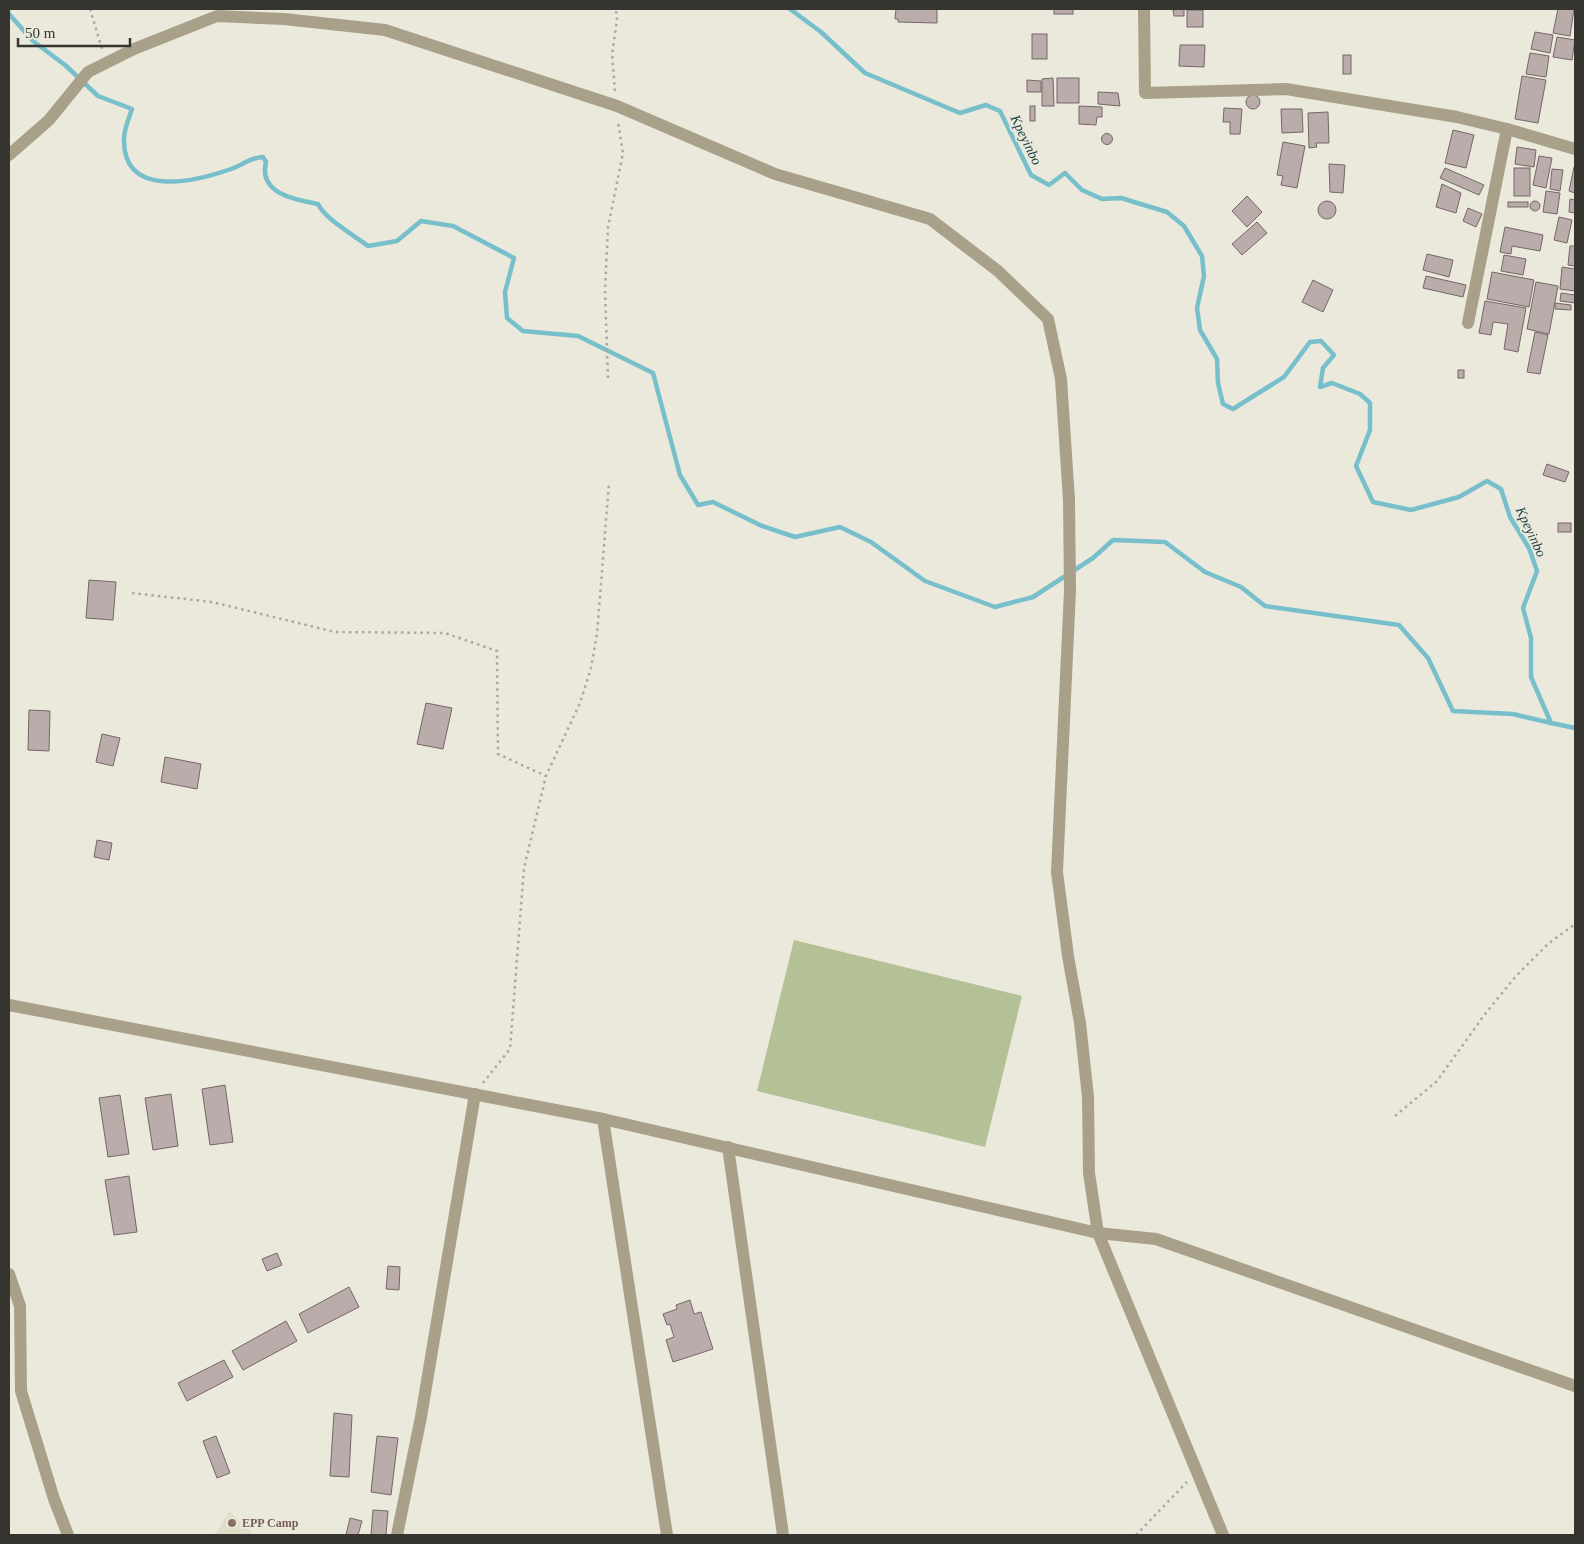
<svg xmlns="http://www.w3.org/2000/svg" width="1584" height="1544" viewBox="0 0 1584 1544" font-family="Georgia,serif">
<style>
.built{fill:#e1ddc9}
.green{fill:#b4c196}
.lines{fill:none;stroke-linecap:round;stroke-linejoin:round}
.stream{stroke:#77bfcb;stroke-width:4.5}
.building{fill:#baacab;stroke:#746766}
.path{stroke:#aba89f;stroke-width:2.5;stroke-dasharray:2.5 4;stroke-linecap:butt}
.minor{stroke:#a9a089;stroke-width:12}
.education-dot{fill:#8d6e63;stroke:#ebe8dc;stroke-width:2}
.labels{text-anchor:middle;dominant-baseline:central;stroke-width:4;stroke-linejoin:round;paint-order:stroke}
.education-label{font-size:12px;font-weight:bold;fill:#785e54;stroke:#ebe8dc;text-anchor:start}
.water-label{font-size:14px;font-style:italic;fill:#1d4046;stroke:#ebe8dc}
</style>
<rect width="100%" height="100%" fill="#ebe8dc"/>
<!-- built -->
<polygon class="built" points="229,1511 254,1535 215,1535"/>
<!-- green -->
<polygon class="green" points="794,940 1022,996 985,1147 757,1091"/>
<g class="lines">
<!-- stream -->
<g class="stream">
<polyline points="790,9 821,32 865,73 960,113 986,105 1000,111 1031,175 1049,185 1065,173 1082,190 1102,199 1121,198 1167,212 1184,226 1202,256 1204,276 1197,308 1200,330 1217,359 1218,383 1223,404 1233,409 1284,377 1310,342 1321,341 1334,355 1323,368 1320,387 1332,383 1360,394 1370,403 1370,430 1356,466 1373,502 1411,510 1459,497 1487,481 1501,489 1510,517 1529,548 1537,571 1523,608 1531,638 1531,677 1551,723 1575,728"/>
<path d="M9,14l24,27 32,24 33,31 34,13c-3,9 -8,20 -8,30 -1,60 70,43 107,30 11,-4 21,-12 32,-12l3,5c-8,32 30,38 52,42 7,15 36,31 50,42l29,-5 24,-20 32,5 61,32 -9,34 2,26 16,13 55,5 75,37 27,102 18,30 15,-3 49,24 33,11 45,-10 31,15 54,39 70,26 38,-10 60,-39 20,-18 52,2 40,30 36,15 24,19 134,19 29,33 25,53 60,3 38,9"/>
</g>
</g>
<!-- building -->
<g class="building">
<polygon points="896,9 937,9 937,23 898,22 898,19 895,19"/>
<rect x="1054" y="9" width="19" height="5"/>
<polygon points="1184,9 1184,16 1174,16 1173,10"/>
<polygon points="1558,9 1574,9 1570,36 1553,33"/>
<rect x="1187" y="10" width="16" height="17"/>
<polygon points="1535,32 1553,35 1550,53 1531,49"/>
<rect x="1032" y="34" width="15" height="25"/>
<polygon points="1557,37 1575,40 1572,60 1553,57"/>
<polygon points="1180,45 1205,45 1204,67 1179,66"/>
<polygon points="1530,53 1549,56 1546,77 1526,74"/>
<rect x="1343" y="55" width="8" height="19"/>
<polygon points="1522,76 1546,80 1538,123 1515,119"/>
<polygon points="1053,78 1054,106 1042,106 1042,79"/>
<rect x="1057" y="78" width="22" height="25"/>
<polygon points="1027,80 1041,81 1041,92 1027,92"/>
<polygon points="1098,92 1118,93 1120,106 1098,104"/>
<circle cx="1253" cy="102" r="7"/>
<rect x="1030" y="106" width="5" height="15"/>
<polygon points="1079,106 1102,107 1102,117 1097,117 1096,125 1079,124"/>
<polygon points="1224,108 1242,109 1240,134 1230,134 1230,122 1223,122"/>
<polygon points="1281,109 1302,109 1303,132 1282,133"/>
<polygon points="1328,112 1329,143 1316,143 1317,147 1309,148 1308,113"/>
<polygon points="1453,130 1474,135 1466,168 1445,163"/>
<circle cx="1107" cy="139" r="5.5"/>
<polygon points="1283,142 1305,146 1297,188 1281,185 1283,176 1277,175"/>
<polygon points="1517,147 1536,150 1534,167 1515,164"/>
<polygon points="1539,156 1552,158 1546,188 1533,185"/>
<polygon points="1329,164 1345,165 1343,193 1330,192"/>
<polygon points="1574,167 1575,167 1575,193 1569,191"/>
<polygon points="1445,168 1484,185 1479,195 1440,178"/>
<rect x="1514" y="168" width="16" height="28"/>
<polygon points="1552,169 1563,170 1560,191 1550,189"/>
<polygon points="1442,184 1461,193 1456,213 1436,207"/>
<polygon points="1546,191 1560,193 1557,214 1543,212"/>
<polygon points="1247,196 1262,212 1247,227 1232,211"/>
<polygon points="1570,199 1575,200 1575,213 1569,212"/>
<circle cx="1327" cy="210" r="9"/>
<circle cx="1535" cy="206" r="5"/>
<rect x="1508" y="202" width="20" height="5"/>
<polygon points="1468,208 1482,214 1476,227 1463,221"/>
<polygon points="1559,217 1572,220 1567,243 1554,240"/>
<polygon points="1257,222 1267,233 1242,255 1232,244"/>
<polygon points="1505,227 1543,235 1540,251 1512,246 1511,254 1500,252"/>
<polygon points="1570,246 1575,246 1575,266 1568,265"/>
<polygon points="1427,254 1453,260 1449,277 1423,270"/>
<polygon points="1504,255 1526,259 1523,275 1501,271"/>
<polygon points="1562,267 1575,269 1575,291 1560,289"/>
<polygon points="1492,272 1534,280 1529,307 1487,299"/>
<polygon points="1426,276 1466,285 1463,297 1423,288"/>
<polygon points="1313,280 1333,290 1323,312 1302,302"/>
<polygon points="1536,282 1558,286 1549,334 1527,329"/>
<polygon points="1561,293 1575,295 1575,303 1560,301"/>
<polygon points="1485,301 1526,308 1518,352 1504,349 1508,324 1493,322 1491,335 1479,333"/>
<polygon points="1555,303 1571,305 1571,310 1555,309"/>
<polygon points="1535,332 1548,335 1540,374 1527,372"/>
<rect x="1458" y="370" width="6" height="8"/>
<polygon points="1547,464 1569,472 1565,482 1543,475"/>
<rect x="1558" y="523" width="13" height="9"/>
<polygon points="89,580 116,582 113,620 86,618"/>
<polygon points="426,703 452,708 443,749 417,744"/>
<polygon points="29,710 50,711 49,751 28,750"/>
<polygon points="102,734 120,738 113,766 96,762"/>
<polygon points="165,757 201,764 197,789 161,782"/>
<polygon points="97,840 112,843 109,860 94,857"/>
<polygon points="225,1085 233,1142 210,1145 202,1089"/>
<polygon points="171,1094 178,1146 153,1150 145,1098"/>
<polygon points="120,1095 129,1154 108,1157 99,1098"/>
<polygon points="129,1176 137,1232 114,1235 105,1180"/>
<polygon points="277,1253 282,1265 267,1271 262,1259"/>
<polygon points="388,1266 400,1267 399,1290 386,1289"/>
<polygon points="349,1287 359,1307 308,1333 299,1314"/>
<polygon points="690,1300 694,1314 701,1312 713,1349 673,1362 666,1340 674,1337 670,1324 667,1325 663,1314 677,1309 676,1305"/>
<polygon points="286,1321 297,1341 243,1370 232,1351"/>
<polygon points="224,1360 233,1377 187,1401 178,1383"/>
<polygon points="334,1413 352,1415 349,1477 330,1476"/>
<polygon points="216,1436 230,1473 217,1478 203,1441"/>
<polygon points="377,1436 398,1438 391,1495 371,1492"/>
<polygon points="373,1510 388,1511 386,1535 371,1535"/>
<polygon points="350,1518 362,1521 358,1535 346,1535"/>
</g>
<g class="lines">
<!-- path -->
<g class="path">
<polyline points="90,9 102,49"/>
<polyline points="615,91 612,54 617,20 616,9"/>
<polyline points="608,378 605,290 608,227 623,153 618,122"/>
<polyline points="132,593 212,602 335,632 445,633 497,651 498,754 546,776"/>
<polyline points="483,1083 510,1049 524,868 546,776 580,703 591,668 597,634 609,483"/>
<polyline points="1395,1116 1437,1081 1485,1014 1516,976 1548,944 1575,924"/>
<polyline points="1136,1535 1187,1482"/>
</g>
<!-- minor -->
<g class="minor">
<polyline points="1144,9 1145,93 1286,89 1457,117 1507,129 1575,149"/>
<polyline points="9,155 49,120 88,72 134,49 217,16 284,19 385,30 617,106 775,174 930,219 998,271 1048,319 1061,379 1069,500 1070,590 1057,872 1068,956 1080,1023 1088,1097 1089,1173 1098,1233 1223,1535"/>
<polyline points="1468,323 1507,129"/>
<polyline points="9,1005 603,1119 1098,1233 1156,1239 1575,1386"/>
<polyline points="603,1119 667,1535"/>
<polyline points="728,1147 783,1535"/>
<polyline points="9,1274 20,1306 21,1391 54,1499 68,1535"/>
<polyline points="397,1535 421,1417 475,1094"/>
</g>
</g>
<!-- markers -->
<circle class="education-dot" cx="232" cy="1523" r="5"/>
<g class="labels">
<!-- education labels -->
<g class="education-label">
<text x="242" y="1523">EPP Camp</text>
</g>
<!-- water labels -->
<g class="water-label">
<text transform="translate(1026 140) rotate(64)">Kpeyinbo</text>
<text transform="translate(1531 532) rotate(65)">Kpeyinbo</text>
</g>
</g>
<!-- border -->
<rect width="1584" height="1544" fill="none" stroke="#35342f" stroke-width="20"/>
<!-- scale -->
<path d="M18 38v8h112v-8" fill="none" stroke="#35342f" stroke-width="2.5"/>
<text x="25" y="38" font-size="15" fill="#35342f" stroke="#ebe8dc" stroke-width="4" paint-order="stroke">50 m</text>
</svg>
